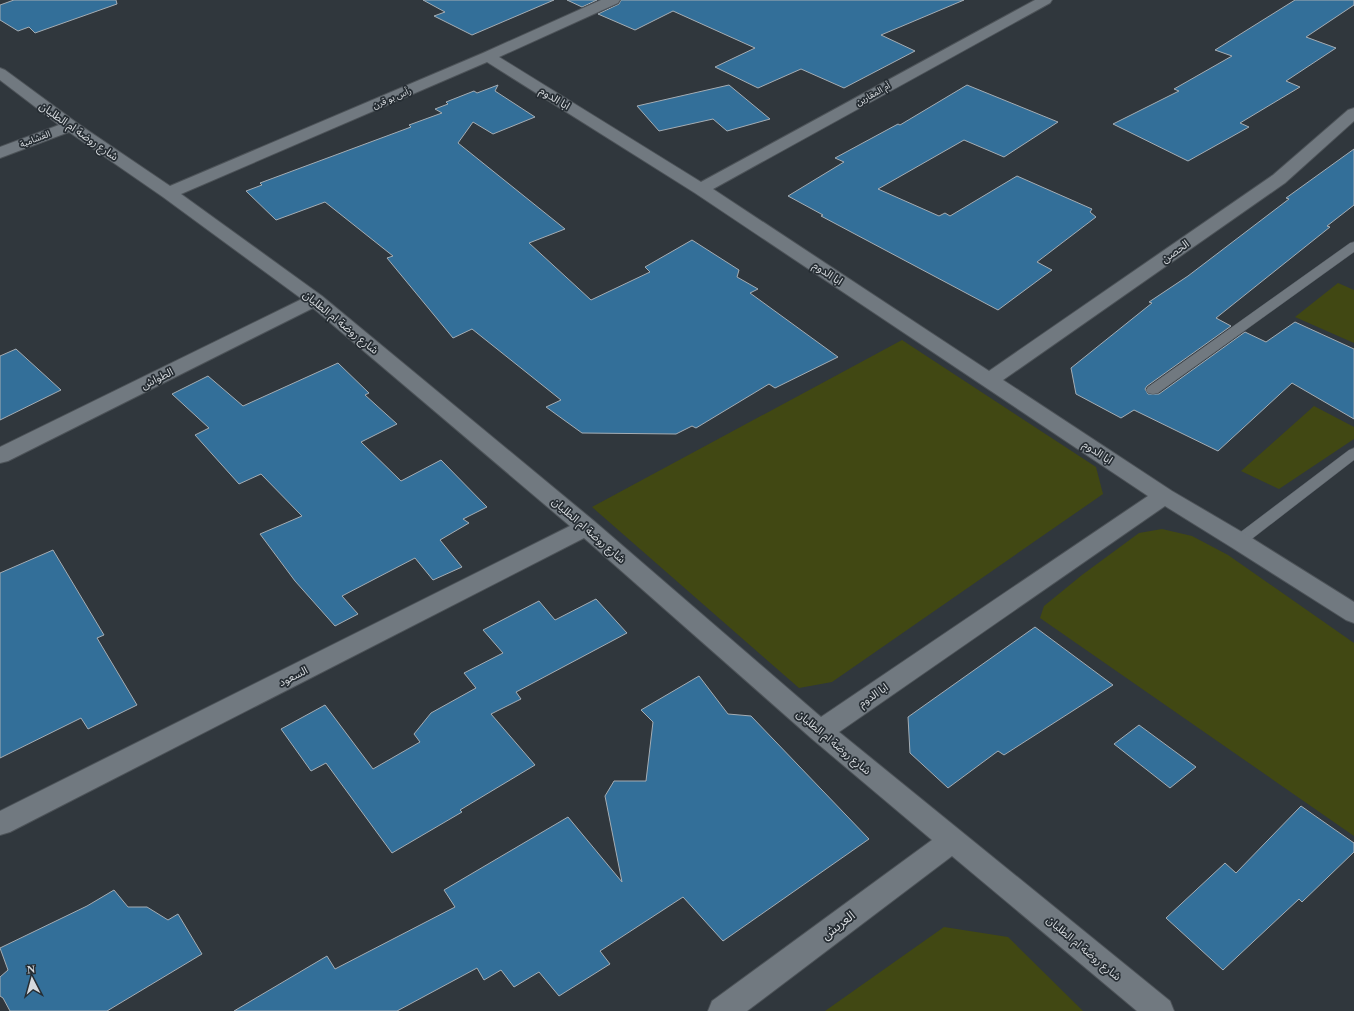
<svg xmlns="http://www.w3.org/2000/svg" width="1354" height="1011" viewBox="0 0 1354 1011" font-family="'Times New Roman','Noto Sans Arabic',serif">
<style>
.green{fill:#414813}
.building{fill:#336f99;stroke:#a5adb4}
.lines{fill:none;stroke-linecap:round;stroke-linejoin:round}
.lane-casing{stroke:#4d5358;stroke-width:1}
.street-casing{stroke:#4d5358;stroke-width:2}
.lane{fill:#717980;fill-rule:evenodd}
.street{fill:#717980;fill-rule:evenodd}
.labels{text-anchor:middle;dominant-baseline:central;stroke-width:3.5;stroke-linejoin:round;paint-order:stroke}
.far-street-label{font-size:9px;fill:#d6dade;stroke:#262d33}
.street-label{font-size:11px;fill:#d6dade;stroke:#262d33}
.near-street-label{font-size:13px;fill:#d6dade;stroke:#262d33}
</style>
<rect width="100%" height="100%" fill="#30373d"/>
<!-- green -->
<g class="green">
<polygon points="1338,283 1354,290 1354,343 1295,317"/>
<polygon points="902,340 1096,467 1103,494 832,682 799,688 592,507"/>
<polygon points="1314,406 1354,427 1354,439 1279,489 1241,471"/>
<polygon points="1162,529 1192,536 1228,555 1354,643 1354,836 1040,618 1044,606 1082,575 1139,533"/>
<polygon points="944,927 1008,937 1083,1011 825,1011"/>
</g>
<!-- building -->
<g class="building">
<polygon points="14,0 116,0 117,4 35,33 29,27 18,31 0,20 0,5"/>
<polygon points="423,0 554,0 472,35 434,16 445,12"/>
<polygon points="567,0 597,0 582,7"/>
<polygon points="621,0 964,0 881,35 915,51 844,88 801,69 758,88 715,67 755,48 673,11 635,30 598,14 619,4"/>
<polygon points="1295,0 1354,0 1354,5 1306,37 1336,48 1286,81 1300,87 1240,123 1249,127 1188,161 1113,124 1179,91 1174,89 1232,56 1215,50"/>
<polygon points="498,85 495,91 535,117 493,134 473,122 458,143 565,229 529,243 591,300 650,272 645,267 692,240 739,270 737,277 758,289 750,293 838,357 775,388 769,384 696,428 692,426 676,434 582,433 546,407 561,400 472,329 453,338 387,258 393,256 325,202 276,220 246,191 262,185 260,183 411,127 409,125 442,113 435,109 448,104 446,102 474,91 477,93"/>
<polygon points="729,85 770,119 727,131 713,119 659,131 637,106"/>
<polygon points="967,85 1058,122 1004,157 964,140 878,189 939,216 945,213 950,216 1017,176 1092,209 1090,212 1096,217 1037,262 1052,270 998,310 821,216 823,215 788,196 844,162 835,158 898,124 900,125"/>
<polygon points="1354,149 1354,205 1327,226 1330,227 1216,318 1231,326 1147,386 1145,389 1148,394 1159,394 1245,332 1266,342 1295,322 1354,349 1354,419 1292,383 1218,451 1134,410 1121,418 1076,394 1071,368 1152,303 1149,302 1188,276 1289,199 1286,198"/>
<polygon points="16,349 61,390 0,420 0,356"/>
<polygon points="338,363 369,393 365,395 397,424 361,442 401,481 441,460 487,507 463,519 469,523 440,540 462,567 433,580 415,558 342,596 358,614 335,626 295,581 260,534 302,516 261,474 239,484 195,435 209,428 172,394 208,376 243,406"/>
<polygon points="53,550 104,635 97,638 137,705 88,729 81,718 0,758 0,573"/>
<polygon points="596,599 627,633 516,692 521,699 491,714 535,765 460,810 462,812 392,853 326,763 311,771 281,729 325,705 373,769 420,742 414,734 431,713 476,688 464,673 503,653 483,630 539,601 555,620"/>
<polygon points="1035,627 1113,685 1004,755 998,751 948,788 910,753 908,717"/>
<polygon points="699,676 728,714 751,716 869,839 723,941 683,897 600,951 610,964 559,996 539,972 514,987 501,970 484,980 477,968 397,1011 234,1011 327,956 335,969 455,907 444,890 568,817 622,882 605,796 614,781 646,781 653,722 641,710"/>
<polygon points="1139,725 1196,767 1170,788 1114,744"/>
<polygon points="1301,806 1354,843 1354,852 1302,902 1299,899 1223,970 1166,918 1225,863 1236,873"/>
<polygon points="114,890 128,907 147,907 168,920 178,914 202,954 107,1011 10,1011 3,998 0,996 0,977 8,970 0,948 87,906"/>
</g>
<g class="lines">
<!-- lane casing -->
<g class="lane-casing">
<g id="lane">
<polygon points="1354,242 1354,252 1158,393 1153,394 1148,393 1146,390 1148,387 1350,243"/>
<polygon points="1354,448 1354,460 1244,545 1239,546 1234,545 1231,541 1234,537 1349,450"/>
</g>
</g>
<!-- street casing -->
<g class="street-casing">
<path id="street" d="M601,0h19l-2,3 -119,54 202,125 334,-182h17l-2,3 -337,186 276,182 284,-196 75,-65 6,-2v13l-69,62 -282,197 169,111 75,44 107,67v21l-8,-3 -115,-73 -66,-41 -326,226 331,269 4,10h-37l-185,-155 -205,155h-39l4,-10 220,-161 -121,-102 -227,-200 -574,294 -10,3v-24l570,-285 -257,-218 -305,153 -8,2v-16l302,-148 -139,-102 -94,-65 -69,26v-11l59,-22 -59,-45v-12l5,2 72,53 93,63 313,-133zM487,62l208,131 453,303 -327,221 -227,-196 -272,-225 -141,-102z"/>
</g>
<!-- lane -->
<use href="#lane" class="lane"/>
<!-- street -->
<use href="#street" class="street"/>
</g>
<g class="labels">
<!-- far-street labels -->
<g class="far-street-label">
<text transform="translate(873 94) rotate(-29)">أم المقارين</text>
<text transform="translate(392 98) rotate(-23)">رأس بو قرن</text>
<text transform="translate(35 139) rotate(-21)">الغشامية</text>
</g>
<!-- street labels -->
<g class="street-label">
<text transform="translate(555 98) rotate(32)">ابا الدوم</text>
<text transform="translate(79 131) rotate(35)">شارع روضة ام الطليان</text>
<text transform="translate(1175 251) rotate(-35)">الحصن</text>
<text transform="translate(828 273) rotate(34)">ابا الدوم</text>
<text transform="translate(341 322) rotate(39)">شارع روضة ام الطليان</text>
<text transform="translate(157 378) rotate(-26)">الطواش</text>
<text transform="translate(1098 452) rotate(34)">ابا الدوم</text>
<text transform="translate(589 530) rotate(41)">شارع روضة ام الطليان</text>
<text transform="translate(293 676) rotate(-27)">السعود</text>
<text transform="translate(873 695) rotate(-34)">ابا الدوم</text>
<text transform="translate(834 742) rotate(40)">شارع روضة ام الطليان</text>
<text transform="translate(1084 948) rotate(40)">شارع روضة ام الطليان</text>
</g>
<!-- near-street labels -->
<g class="near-street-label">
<text transform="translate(838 925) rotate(-37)">العريش</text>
</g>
</g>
<!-- north arrow -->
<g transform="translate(32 979) rotate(354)" stroke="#262d33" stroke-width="3" paint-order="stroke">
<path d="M0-3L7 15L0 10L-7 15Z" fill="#d6dade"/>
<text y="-6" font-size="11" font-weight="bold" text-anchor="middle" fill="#d6dade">N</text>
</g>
</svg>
